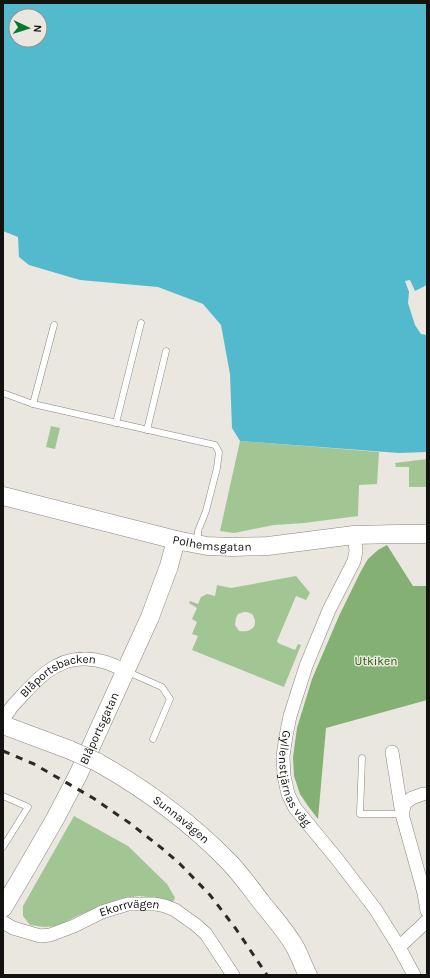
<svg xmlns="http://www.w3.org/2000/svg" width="430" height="978" viewBox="0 0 430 978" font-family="Karla,sans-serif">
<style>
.green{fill:#a1c693;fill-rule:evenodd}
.forest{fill:#84b073}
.water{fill:#53bace;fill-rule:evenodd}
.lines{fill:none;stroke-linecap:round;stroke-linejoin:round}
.lane-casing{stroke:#888780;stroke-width:7}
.street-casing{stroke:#888780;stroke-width:14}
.secondary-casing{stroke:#888780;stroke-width:19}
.lane{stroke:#fff;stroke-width:6}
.street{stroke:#fff;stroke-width:13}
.secondary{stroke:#fff;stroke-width:18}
.rail{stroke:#2b2a27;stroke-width:3;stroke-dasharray:7 7;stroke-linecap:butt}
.secondary-bridge-casing{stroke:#888780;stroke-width:19;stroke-linecap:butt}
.secondary-bridge{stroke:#fff;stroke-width:18}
.labels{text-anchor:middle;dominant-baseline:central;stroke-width:3;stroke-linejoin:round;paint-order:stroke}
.street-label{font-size:12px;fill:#131210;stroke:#e9e7df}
.park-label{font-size:12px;fill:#275e02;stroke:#e9e7df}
</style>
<rect width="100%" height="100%" fill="#e9e7df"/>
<!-- green -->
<g class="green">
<polygon points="51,426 60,428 55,449 46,447"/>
<polygon points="240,441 379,452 377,484 359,485 358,516 304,523 274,525 234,533 220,531"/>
<polygon points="427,459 427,487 409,487 409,467 396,467 395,463"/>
<path d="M296,576l14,17 -4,7 -10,-4 -19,45 1,2 17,7 3,-6 3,1 -17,42 -92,-37 6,-14 -6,-2 5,-12 -5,-3 5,-11 -8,-5 1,-2 8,3 3,-7 6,-3 8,2 2,-11 14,3zM244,612h3l5,2c8,12 -1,19 -13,17l-4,-6 1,-7 2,-4z"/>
<polygon points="74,816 128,846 167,884 175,898 173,902 157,898 139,896 119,899 79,915 58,926 44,927 30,925 23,916 23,906"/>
</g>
<!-- forest -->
<polygon class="forest" points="387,545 413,586 427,586 427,700 326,728 318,819 308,806 300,794 294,776 293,757 297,728 312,679 339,616 361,571 368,559 378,550"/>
<!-- water -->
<path class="water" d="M3,3h424v282l-12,6 -5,-11 -5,1 4,11 -1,11 7,22 6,9 6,1v117l-28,1 -159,-12 -8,-13 -2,-54 -9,-49 -18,-21 -45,-17 -78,-7 -51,-15 -10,-8 -1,-20 -15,-6zM16,16h24v24h-24z"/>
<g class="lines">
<!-- lane casing -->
<g class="lane-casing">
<g id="lane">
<polyline points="3,393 33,404 215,445 219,452 217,468 206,511 198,531 198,543"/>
<polyline points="33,404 54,325"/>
<polyline points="116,423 141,323"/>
<polyline points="147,430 166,351"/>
<polyline points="128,672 162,687 170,699 153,739"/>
<polyline points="362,758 360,814 402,814"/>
<polyline points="3,796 28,807 3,847"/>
</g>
</g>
<!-- street casing -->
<g class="street-casing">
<g id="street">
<path id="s1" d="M354,535l2,16 -2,10 -25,49 -23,56 -16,50 -4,20 -3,20 1,20 4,18 7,14 42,51 39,51 23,37 15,28"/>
<path id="s2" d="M3,722c2,-4 3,-8 6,-11 2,-4 6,-8 10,-12 16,-18 36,-40 63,-40 16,-1 30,5 44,12"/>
<polyline points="392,752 402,814"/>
<polyline points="423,794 412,798 405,803 402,814 424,893 427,911"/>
<path id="s3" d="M3,922l10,6 17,5 10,3 10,-1 24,-9 28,-14 26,-8h27l10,2 10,4 21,15 10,9 27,41"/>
<polyline points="399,947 427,921"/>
</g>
</g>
<!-- secondary casing -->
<g class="secondary-casing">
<g id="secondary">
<path id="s4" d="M3,496l173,44 31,6 25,1 36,-1 86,-11 43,-1h30"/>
<polyline points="3,725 70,750"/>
<path id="s5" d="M97,762c48,27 92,59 131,99 13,13 23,28 34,42 12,15 24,28 33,44 5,9 8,19 13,28"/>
<path id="s6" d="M3,908l26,-44 26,-45 23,-44 72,-158 19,-51 7,-26"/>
</g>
</g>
<!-- lane -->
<use href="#lane" class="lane"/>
<!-- street -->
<use href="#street" class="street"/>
<!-- secondary -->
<use href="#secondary" class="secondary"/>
<!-- rail -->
<polyline class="rail" points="3,751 34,764 93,798 131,824 164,850 180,864 210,895 236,929 267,975"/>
<!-- secondary-bridge casing -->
<g class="secondary-bridge-casing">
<polyline id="secondary-bridge" points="70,750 97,762"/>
</g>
<!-- secondary-bridge -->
<use href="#secondary-bridge" class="secondary-bridge"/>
</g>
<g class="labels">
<!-- street labels -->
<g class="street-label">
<text stroke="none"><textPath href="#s4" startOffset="215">Polhemsgatan</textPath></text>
<text stroke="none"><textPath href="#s2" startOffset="76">Blåportsbacken</textPath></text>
<text stroke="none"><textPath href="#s6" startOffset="204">Blåportsgatan</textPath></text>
<text stroke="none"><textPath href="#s1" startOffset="260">Gyllenstjärnas väg</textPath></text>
<text stroke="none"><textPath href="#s5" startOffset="102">Sunnavägen</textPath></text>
<text stroke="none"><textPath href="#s3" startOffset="135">Ekorrvägen</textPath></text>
</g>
<!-- park labels -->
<g class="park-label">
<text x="376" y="661">Utkiken</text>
</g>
</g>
<!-- border -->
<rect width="430" height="978" fill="none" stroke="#131210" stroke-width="8"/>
<!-- north arrow -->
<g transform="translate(28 28) rotate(94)"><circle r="19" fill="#e9e7df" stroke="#93928c"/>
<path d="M0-3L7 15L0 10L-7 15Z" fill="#07782d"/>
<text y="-6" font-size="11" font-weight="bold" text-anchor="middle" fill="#131210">N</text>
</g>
</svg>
